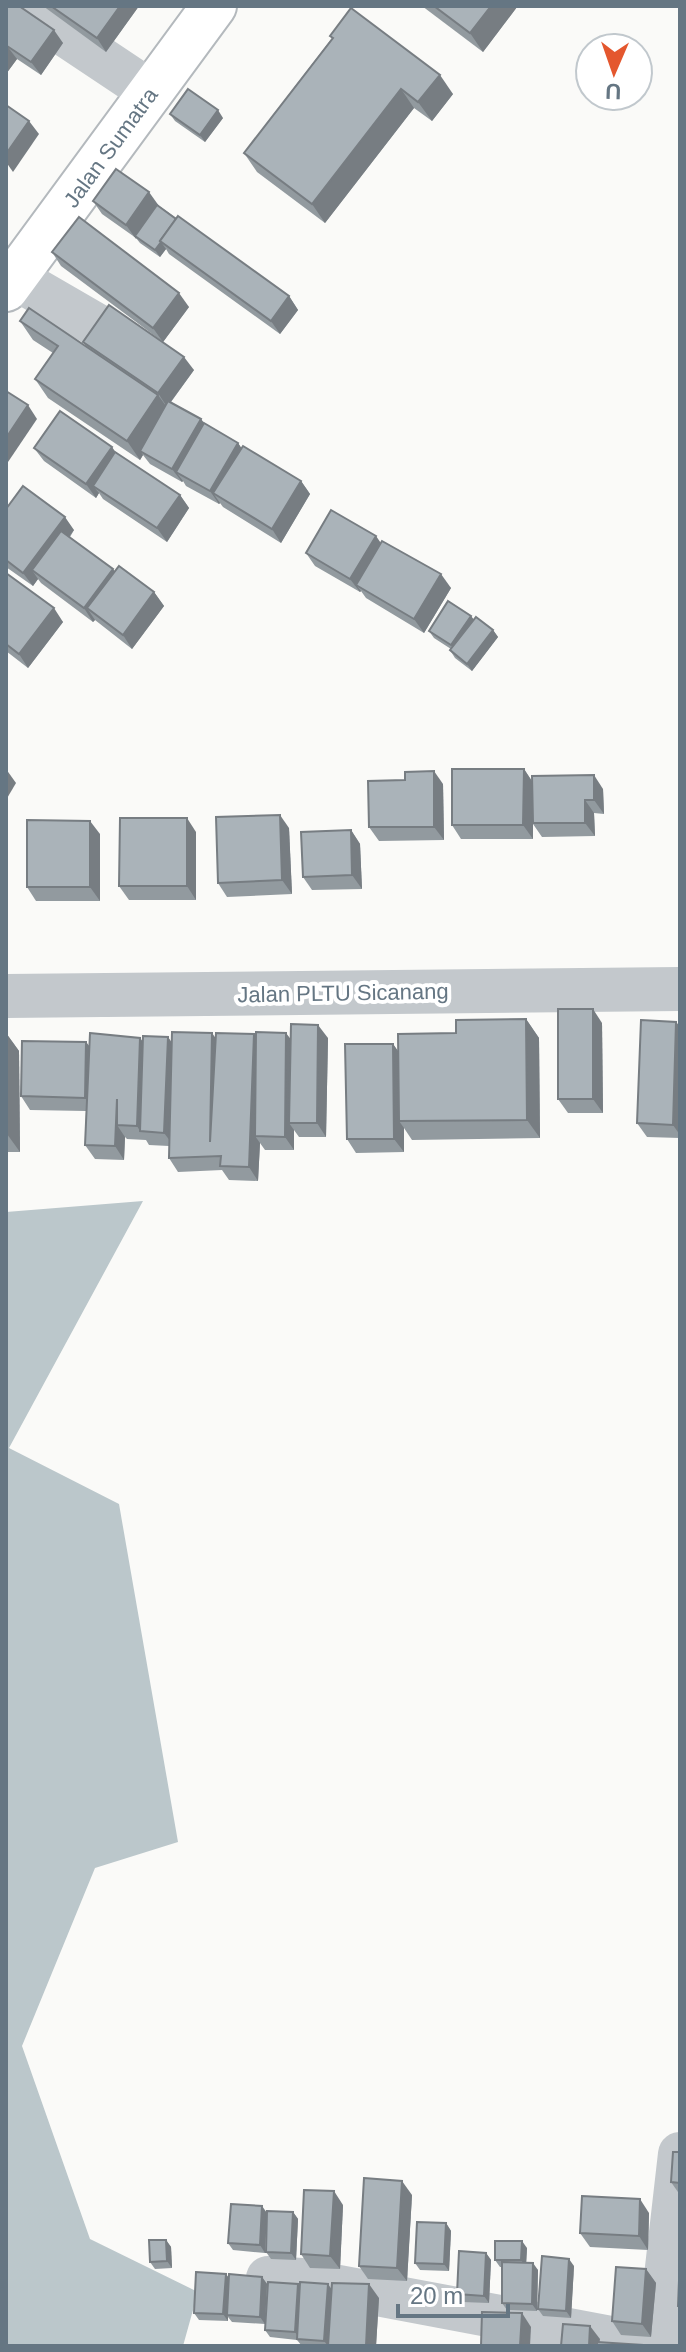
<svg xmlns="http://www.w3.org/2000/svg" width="686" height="2352" viewBox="0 0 686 2352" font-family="Arial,sans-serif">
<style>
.water{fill:#bbc7cb}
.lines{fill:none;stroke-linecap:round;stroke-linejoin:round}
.highway-casing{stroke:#b4b9bd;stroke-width:48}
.minor{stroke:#c3c8cc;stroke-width:44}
.highway{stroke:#fff;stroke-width:44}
.wall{fill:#929a9f}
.shaded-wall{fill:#777d82}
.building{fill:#aab3b9;stroke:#777d82;stroke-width:2}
.labels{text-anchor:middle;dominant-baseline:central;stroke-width:8;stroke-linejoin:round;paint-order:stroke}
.street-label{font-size:22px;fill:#657683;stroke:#fff}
</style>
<rect width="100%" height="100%" fill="#fafaf8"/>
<!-- water -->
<polygon class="water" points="143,1201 9,1448 119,1504 178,1842 95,1868 22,2046 90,2239 198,2292 183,2346 6,2346 6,1212"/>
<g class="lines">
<!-- highway casing -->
<g class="highway-casing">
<g id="highway">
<path id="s1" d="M6,289l208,-283"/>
</g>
</g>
<!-- minor -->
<g class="minor">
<polyline points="22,6 151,92"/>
<polyline points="15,278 98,326"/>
<polyline points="6,996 680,989"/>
<polyline points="268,2278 302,2280 654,2346"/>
<polyline points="658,2346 680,2154"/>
</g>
<!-- highway -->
<use href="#highway" class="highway"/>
</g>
<!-- wall -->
<g class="wall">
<polygon points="6,6 63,43 41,75 17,59 6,74"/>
<polygon points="43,6 139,6 106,52"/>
<polygon points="422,6 517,6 517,7 483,52"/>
<polygon points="332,38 453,94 432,121 414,108 325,223 257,172 244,153"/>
<polygon points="170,114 223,118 205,142 175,121"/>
<polygon points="93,201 159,206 289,296 298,310 280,334 169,254 166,249 160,257 140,243 136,238 102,214"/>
<polygon points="52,252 189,307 163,342 61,266"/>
<polygon points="20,321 87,347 83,342 194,370 171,402 201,419 204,423 238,443 241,448 301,481 310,494 281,543 223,507 220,503 219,504 186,486 183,481 182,482 150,464 143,455 140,460 48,398 35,379 53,353 33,340"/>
<polygon points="34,448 116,453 180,495 189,508 167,542 103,499 99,493 96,498 44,461"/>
<polygon points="6,509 74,530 70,537 114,571 154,592 164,606 132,649 95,620 93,622 41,583 38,579 33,586 6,567"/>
<polygon points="381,543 451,588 424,633 366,598 361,591 360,592 315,566 306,553"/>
<polygon points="6,573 63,622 28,668 6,651"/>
<polygon points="471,616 474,620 493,630 498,637 472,671 455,658 450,650 451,649 434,638 429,631"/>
<polygon points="524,769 532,781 603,789 604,814 594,813 595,836 542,837 533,824 533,839 461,839 452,825"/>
<polygon points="443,784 444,840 379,841 369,827"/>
<polygon points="289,828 292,894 227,897 218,883"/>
<polygon points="351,830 360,844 362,889 312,890 303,877"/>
<polygon points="196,832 196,900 129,900 119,886"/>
<polygon points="100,834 100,901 36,901 27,887"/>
<polygon points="526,1019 539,1038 540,1138 412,1140 404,1128 404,1152 356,1153 347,1139 393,1044 398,1051 456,1033"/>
<polygon points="676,1022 680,1027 680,1138 647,1137 637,1123"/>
<polygon points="602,1023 603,1113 568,1113 558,1099"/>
<polygon points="6,1033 19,1051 20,1152 6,1152"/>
<polygon points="254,1034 256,1038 328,1038 326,1137 299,1137 294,1130 294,1150 265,1150 260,1143 258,1181 229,1180 222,1170 178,1172 169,1158 169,1146 149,1145 146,1140 127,1139 125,1137 124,1160 95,1159 85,1145 86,1111 30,1110 21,1096 86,1042 89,1046 140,1038 143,1042 168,1037 172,1043"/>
<polygon points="680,2152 680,2195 671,2182"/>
<polygon points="412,2195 407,2281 368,2279 359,2266"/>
<polygon points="343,2205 340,2269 310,2268 301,2254"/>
<polygon points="293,2212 298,2219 296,2260 271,2259 266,2252 266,2227 265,2253 233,2250 228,2243 267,2213"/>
<polygon points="649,2213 648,2250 590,2247 580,2233"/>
<polygon points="446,2223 451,2231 449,2271 420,2270 415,2263"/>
<polygon points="166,2240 171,2247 172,2268 155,2269 150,2262"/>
<polygon points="527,2248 526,2263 538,2270 537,2311 507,2310 502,2303 502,2267 500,2267 495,2260"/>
<polygon points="486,2253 491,2260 489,2303 462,2302 457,2294"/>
<polygon points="574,2266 571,2318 543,2316 538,2309"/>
<polygon points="646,2269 656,2283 651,2337 621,2335 612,2321"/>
<polygon points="226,2274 229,2279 262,2277 267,2284 265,2324 232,2322 228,2317 228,2321 199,2320 194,2313"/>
<polygon points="300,2287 332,2289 379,2298 376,2346 302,2346 297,2340 270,2337 265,2330"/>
</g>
<!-- shaded-wall -->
<g class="shaded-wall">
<polygon points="120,6 139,6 106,52 97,38"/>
<polygon points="491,6 517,7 483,52 470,33"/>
<polygon points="54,30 63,43 41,75 31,62"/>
<polygon points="7,46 17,59 6,74 6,47"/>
<polygon points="440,75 453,94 432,121 418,102"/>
<polygon points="401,89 414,108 325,223 312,204"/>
<polygon points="218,110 223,118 205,142 200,135"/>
<polygon points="29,121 39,134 13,172 6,162 6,154"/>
<polygon points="149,192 159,206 136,239 126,225"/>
<polygon points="161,242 166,249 160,257 155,250"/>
<polygon points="179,293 189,307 163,342 153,328"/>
<polygon points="289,296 298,310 280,334 271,321"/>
<polygon points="184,357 194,370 167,407 158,393"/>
<polygon points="158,395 171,413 140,451 143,455 140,460 127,441"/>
<polygon points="28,405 37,419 6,465 6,438"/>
<polygon points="201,419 210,432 176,472 183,481 182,482 172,469"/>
<polygon points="238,443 247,456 213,493 220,503 219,504 210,491"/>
<polygon points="112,447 121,460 93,486 99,493 96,498 86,484"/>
<polygon points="301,481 310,494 281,543 272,529"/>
<polygon points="180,495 189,508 167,542 157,528"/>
<polygon points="65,517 74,530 40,576 32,570 38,579 33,586 23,573"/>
<polygon points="376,536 385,549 356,585 361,591 360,592 350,579"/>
<polygon points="113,569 123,583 87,608 95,620 93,622 84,608"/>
<polygon points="441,574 451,588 424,633 414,619"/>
<polygon points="154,592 164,606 132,649 123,635"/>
<polygon points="54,608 63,622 28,668 19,654"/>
<polygon points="471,616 476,623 456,652 451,645"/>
<polygon points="493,630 498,637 472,671 467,664"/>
<polygon points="6,769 16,783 6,800"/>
<polygon points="524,769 533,783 533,839 523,825"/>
<polygon points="434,771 443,784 444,840 434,827"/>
<polygon points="594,775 603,789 604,814 594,800"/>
<polygon points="585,800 594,813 595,836 585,823"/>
<polygon points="280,815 289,828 292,894 282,880"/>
<polygon points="187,818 196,832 196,900 187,886"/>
<polygon points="90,821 100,834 100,901 90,887"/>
<polygon points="351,830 360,844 362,889 352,875"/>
<polygon points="593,1009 602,1023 603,1113 593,1099"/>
<polygon points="526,1019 539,1038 540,1138 527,1120"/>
<polygon points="676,1022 680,1027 680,1135 673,1125"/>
<polygon points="318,1025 328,1038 326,1137 317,1123"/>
<polygon points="6,1033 19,1051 20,1152 7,1134"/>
<polygon points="212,1033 222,1047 210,1142"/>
<polygon points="286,1033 296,1046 289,1123 294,1130 294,1150 285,1137"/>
<polygon points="254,1034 263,1048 255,1136 260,1143 258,1181 249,1167"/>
<polygon points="168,1037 177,1051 174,1146 164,1133"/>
<polygon points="140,1038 150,1052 140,1131 137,1126"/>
<polygon points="86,1042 96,1055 95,1111 85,1098"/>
<polygon points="393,1044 402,1057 399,1121 404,1128 404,1152 394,1139"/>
<polygon points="117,1099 117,1125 125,1137 124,1160 115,1146"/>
<polygon points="402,2181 412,2195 407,2281 397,2268"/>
<polygon points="334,2191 343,2205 340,2269 330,2256"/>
<polygon points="640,2199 649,2213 648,2250 639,2236"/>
<polygon points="262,2206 267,2213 265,2253 260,2245"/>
<polygon points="293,2212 298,2219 296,2260 291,2253"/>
<polygon points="446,2223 451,2231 449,2271 444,2264"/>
<polygon points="166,2240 171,2247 172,2268 167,2261"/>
<polygon points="522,2241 527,2248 526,2267 521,2260"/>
<polygon points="486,2253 491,2260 489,2303 484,2296"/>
<polygon points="569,2259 574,2266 571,2318 566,2311"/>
<polygon points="533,2263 538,2270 537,2311 532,2304"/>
<polygon points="646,2269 656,2283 651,2337 642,2324"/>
<polygon points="226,2274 231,2281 227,2315 228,2317 228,2321 223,2314"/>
<polygon points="262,2277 267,2284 265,2324 260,2317"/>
<polygon points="298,2284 303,2291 300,2340 295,2332"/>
<polygon points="328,2284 337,2297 328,2346 324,2341"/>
<polygon points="369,2284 379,2298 376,2346 366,2346"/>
<polygon points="522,2313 531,2327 530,2346 520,2346"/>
<polygon points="590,2326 600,2339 599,2346 589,2346"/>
</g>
<!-- building -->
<g class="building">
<polygon points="6,6 19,6 54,30 31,62 7,46 6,47"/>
<polygon points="51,6 120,6 97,38"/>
<polygon points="434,6 491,6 470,33"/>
<polygon points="351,8 440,75 418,102 401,89 312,204 244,153 333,38 330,36"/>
<polygon points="188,89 218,110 200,135 170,114"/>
<polygon points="6,105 29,121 6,154"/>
<polygon points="116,169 149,192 126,225 93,201"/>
<polygon points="157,205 176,219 160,241 161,242 155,250 135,236"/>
<polygon points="178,216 289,296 271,321 160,241"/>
<polygon points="79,217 179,293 153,328 52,252"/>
<polygon points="109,305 184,357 158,393 83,342"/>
<polygon points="29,308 158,395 127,441 35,379 58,346 20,321"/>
<polygon points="6,391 28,405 6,438"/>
<polygon points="168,401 201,419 172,469 140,451"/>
<polygon points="60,411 112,447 86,484 34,448"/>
<polygon points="204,423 238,443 210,491 176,472"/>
<polygon points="243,446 301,481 272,529 213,493"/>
<polygon points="115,452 180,495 157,528 93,486"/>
<polygon points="23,486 65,517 23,573 6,560 6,509"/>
<polygon points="331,510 376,536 350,579 306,553"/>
<polygon points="61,531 113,569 84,608 32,570"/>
<polygon points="382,541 441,574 414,619 356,585"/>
<polygon points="119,566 154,592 123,635 87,608"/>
<polygon points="6,573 54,608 19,654 6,644"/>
<polygon points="448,601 471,616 451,645 429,631"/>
<polygon points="476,617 493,630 467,664 450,650"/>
<polygon points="452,769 524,769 523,825 452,825"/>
<polygon points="434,771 434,827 369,827 368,781 405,780 405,772"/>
<polygon points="594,775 594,800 585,800 585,823 533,823 532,776"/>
<polygon points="280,815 282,880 218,883 216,817"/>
<polygon points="120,818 187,818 187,886 119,886"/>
<polygon points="27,820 90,821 90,887 27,887"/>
<polygon points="351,830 352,875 303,877 301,832"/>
<rect x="558" y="1009" width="35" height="90"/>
<polygon points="526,1019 527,1120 399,1121 398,1034 456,1033 456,1020"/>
<polygon points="641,1020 676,1022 673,1125 637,1123"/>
<polygon points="291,1024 318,1025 317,1123 289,1123"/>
<polygon points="172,1032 212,1033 210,1142 216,1033 254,1034 249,1167 220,1166 221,1156 169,1158"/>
<polygon points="256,1032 286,1033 285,1137 255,1136"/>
<polygon points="6,1033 7,1134 6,1134"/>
<polygon points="90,1033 140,1038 137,1126 117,1125 117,1099 115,1146 85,1145"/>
<polygon points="143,1036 168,1037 164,1133 140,1131"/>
<polygon points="22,1041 86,1042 85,1098 21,1096"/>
<polygon points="345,1044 393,1044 394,1139 347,1139"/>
<polygon points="673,2152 680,2152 680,2183 671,2182"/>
<polygon points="364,2178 402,2181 397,2268 359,2266"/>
<polygon points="304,2190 334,2191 330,2256 301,2254"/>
<polygon points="582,2196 640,2199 639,2236 580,2233"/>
<polygon points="231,2204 262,2206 260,2245 228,2243"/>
<polygon points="267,2211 293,2212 291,2253 266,2252"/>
<polygon points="417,2222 446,2223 444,2264 415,2263"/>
<polygon points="149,2240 166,2240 167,2261 150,2262"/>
<polygon points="495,2241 522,2241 521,2260 495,2260"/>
<polygon points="459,2251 486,2253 484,2296 457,2294"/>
<polygon points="680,2255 680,2306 678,2306"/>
<polygon points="542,2256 569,2259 566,2311 538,2309"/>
<polygon points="502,2262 533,2263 532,2304 502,2303"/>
<polygon points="616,2267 646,2269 642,2324 612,2321"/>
<polygon points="196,2272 226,2274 223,2314 194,2313"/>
<polygon points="229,2274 262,2277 260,2317 227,2315"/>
<polygon points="268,2282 298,2284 295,2332 265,2330"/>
<polygon points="300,2282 328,2284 324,2341 297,2339"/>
<polygon points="332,2283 369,2284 366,2346 328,2346"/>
<polygon points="482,2312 522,2313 520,2346 481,2346"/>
<polygon points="563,2324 590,2326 589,2346 561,2346"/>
<polygon points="597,2342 643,2345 643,2346 597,2346"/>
</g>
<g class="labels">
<!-- street labels -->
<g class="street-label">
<text stroke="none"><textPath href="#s1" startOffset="176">Jalan Sumatra</textPath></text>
<text transform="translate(343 993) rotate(-1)">Jalan PLTU Sicanang</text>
</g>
</g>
<!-- border -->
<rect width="686" height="2352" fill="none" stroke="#657683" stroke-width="16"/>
<!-- north arrow -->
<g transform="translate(614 72) rotate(182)"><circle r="38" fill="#ffffff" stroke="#c1c8cd" stroke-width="2"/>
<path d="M0-6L14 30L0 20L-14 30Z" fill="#e4572e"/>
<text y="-12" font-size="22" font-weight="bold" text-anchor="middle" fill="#657683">U</text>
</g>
<!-- scale -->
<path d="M398 2304v12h110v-12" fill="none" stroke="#657683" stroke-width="4"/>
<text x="410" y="2304" font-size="24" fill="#657683" stroke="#ffffff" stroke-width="6" paint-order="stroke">20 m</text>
</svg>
